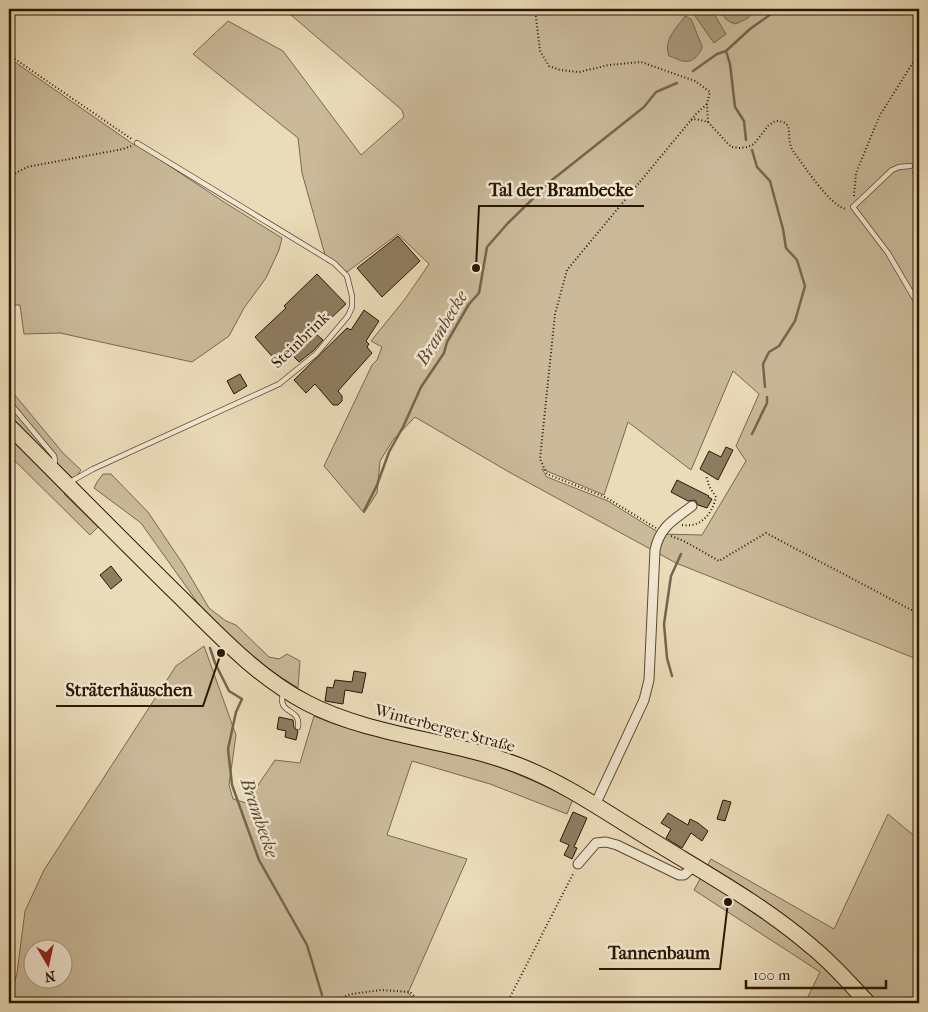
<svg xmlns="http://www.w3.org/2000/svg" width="928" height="1012" viewBox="0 0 928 1012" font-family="'IM FELL French Canon',serif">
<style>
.green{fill:#caba9a;stroke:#7a684e;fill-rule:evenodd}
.water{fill:#a9997b;stroke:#76654b}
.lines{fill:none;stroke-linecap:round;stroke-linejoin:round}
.stream{stroke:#76654b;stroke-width:2.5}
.building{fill:#8e7d61;stroke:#291602}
.lane-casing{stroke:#5a4830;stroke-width:6}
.street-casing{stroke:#5a4830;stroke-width:11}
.primary-casing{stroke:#291602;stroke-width:17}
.path{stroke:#291602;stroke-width:2;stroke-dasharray:1 2.5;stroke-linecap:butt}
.lane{stroke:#f2e8d2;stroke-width:4.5}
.street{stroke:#f2e8d2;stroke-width:9}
.primary{stroke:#ebdcb9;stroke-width:15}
.labels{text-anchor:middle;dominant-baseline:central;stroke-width:5;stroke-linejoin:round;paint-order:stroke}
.street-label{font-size:16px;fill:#291602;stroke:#f2e8d2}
.water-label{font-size:18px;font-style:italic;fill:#5c4a32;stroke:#f2e8d2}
.leader{fill:none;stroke:#291602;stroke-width:2}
.callout-dot{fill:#291602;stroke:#f2e8d2;stroke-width:2}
.callout-label{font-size:18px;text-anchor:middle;font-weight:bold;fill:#291602;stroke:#f2e8d2;stroke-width:5;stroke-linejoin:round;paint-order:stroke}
</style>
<rect width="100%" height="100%" fill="#ebdcb9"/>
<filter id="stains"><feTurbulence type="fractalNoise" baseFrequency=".004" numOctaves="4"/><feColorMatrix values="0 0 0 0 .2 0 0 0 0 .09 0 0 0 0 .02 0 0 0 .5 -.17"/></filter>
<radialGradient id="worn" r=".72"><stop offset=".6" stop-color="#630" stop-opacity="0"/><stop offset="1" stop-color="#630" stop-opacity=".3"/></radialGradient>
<!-- green -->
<g class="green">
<path d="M284,9h635v651l-243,-97 -167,-91 -94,-55 -22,23 -13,21 -3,32 -13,20 -40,-47 48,-101 5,-5 5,-13 -11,-6 34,-42 24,-35 -31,-30 -51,38 -20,-10 -25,-89 -4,-35 -105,-84 35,-33 55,30 78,104 43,-38 -2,-7zM733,371l26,23 -23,52 10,15 -44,74 -41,-1 -53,-33 -61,-24 -5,-8 62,26 24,-73 63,48z"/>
<polygon points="9,58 133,144 141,147 227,204 282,238 279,250 266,278 244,308 229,336 192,362 60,333 24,334 20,305 9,305"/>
<polygon points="9,388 63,453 81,470 64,494 98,527 90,535 9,455"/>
<polygon points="103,474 111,474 148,512 183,564 209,608 226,621 236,625 269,657 279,659 287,654 300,661 298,688 266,668 230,638 205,613 141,523 94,488 97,482"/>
<path d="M204,646l32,89 -7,50 4,14 13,4 29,-43 25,3 14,-47c47,21 99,25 149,39 38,11 74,27 110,44l-6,15 -77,-30 -78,-23 -25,74 80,24 -59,134 11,10h-410l8,-30 8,-62 19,-41 132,-204zM32,950h30v30h-30z"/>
<polygon points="888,814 919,840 919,1003 805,1003 820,972 694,890 711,859 834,929"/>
</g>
<!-- water -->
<g class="water">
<polygon points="699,9 711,9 726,34 714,43 695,16 695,12"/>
<path d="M720,9h35l-7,9 -12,6c-9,-2 -13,-7 -16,-15z"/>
<path d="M685,16l6,3 11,27c-1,6 -3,7 -6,11 -10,9 -17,2 -27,-1 -6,-16 7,-27 16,-40z"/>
</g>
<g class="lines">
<!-- stream -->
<g class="stream">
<polyline points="726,51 730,64 735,107 744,121 746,140"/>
<polyline points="693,71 717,54 726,51 750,29 778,9"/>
<polyline points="752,150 757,167 770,181 783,229 786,248 797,260 805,286 795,321 779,346 769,352 763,364 765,387"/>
<polyline points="752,434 767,403 767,397"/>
<polyline points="364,511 377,485 389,452 403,427 421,387 444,353 447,342 469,304 479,293 487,247 508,223 552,180 644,107 656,92 677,83"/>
<polyline points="210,648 215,663 229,691 242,699 236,712 228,749 232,785 259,860 307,945 322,995"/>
<polyline points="672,676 667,658 664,624 671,576 681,554"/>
</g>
</g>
<!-- building -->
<g class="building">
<polygon points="398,236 420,261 382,297 357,268"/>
<polygon points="317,274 346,304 315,333 323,340 313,351 299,362 289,352 277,362 255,337 286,308 284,306"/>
<polygon points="364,310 379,321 366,341 369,344 367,347 372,353 338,391 342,396 342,401 338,405 333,405 315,384 306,393 294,380 347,328 351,330"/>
<polygon points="240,374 247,386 234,394 227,381"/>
<polygon points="726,447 733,450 718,480 700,469 709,451 721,457"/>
<polygon points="677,480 709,496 708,497 712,499 707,508 698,505 695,500 688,501 671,492"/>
<polygon points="111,566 122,580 111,589 100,575"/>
<polygon points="354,671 366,673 362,693 345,690 343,704 325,701 327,687 333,688 335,680 352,682"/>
<polygon points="279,717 293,720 294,728 298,731 296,740 285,737 286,731 277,729"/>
<polygon points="723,800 731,802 725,821 717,819"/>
<polygon points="573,812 587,818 574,847 577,848 572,859 564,855 569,845 560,841"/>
<polygon points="668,813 688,825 690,819 698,823 708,831 702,841 691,833 682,848 666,838 671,829 661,823"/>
</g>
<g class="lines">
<!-- lane casing -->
<g class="lane-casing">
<g id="lane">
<polyline points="910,166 899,167 892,170 853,207 888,253 919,306"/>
<polyline points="9,402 54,456 55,460 54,466"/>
<polyline points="70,482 93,469 279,384 316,354 348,316 352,307 352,296 347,276 334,263 137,143"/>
<path d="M284,691c-9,25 17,15 14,36"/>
</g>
</g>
<!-- street casing -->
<g class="street-casing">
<g id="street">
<path d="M595,805l49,-105 5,-20 6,-130c5,-24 19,-30 37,-44"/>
<polyline points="578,864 596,843 606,842 617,845 679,875 684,875 694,866"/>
</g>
</g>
<!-- primary casing -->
<g class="primary-casing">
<path id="primary" d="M9,426c55,55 109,110 165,165 41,40 81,85 133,112 66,34 144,36 213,63 44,17 84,45 125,70 56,35 116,67 167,111 21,17 38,37 56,56"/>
</g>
<!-- path -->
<g class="path">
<polyline points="535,9 540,51 549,66 560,70 579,72 609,65 641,62 695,81 710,92 707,104 708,122"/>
<polyline points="9,55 133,140"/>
<path d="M691,120l5,-1 12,3 23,25 9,1 8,-1 6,-3 14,-18 7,-5c22,0 9,16 18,30 10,13 38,57 54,58"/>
<polyline points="913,172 919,185"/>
<polyline points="9,177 27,167 123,149 131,146"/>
<polyline points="854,196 856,173 880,115 919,53"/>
<path d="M682,525c19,3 30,-11 34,-28l-7,-11 -3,-11"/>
<polyline points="656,528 607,498 547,474 540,459 555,314 567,270 696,114 707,104"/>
<polyline points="671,536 684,541 719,561 766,533 919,614"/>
<polyline points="329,1003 351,994 381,990 410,992 422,1003"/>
<polyline points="507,1003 574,872"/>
</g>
<!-- lane -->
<use href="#lane" class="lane"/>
<!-- street -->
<use href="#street" class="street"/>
<!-- primary -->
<use href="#primary" class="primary"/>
</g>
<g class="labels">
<!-- street labels -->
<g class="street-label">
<text transform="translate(300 340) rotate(-44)">Steinbrink</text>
<text transform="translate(445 728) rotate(15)">Winterberger Straße</text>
</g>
<!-- water labels -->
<g class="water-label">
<text transform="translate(442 328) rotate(-59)">Brambecke</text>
<text transform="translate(259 818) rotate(71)">Brambecke</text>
</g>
</g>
<!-- callouts -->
<path class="leader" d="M476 268L479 206H644M221 653L203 706H56M728 902L720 969H599"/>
<g class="callout-dot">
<circle cx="476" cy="268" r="5"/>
<circle cx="221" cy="653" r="5"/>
<circle cx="728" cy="902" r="5"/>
</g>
<g class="callout-label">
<text x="561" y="196">Tal der Brambecke</text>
<text x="129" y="696">Sträterhäuschen</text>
<text x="659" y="959">Tannenbaum</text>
</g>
<!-- margin -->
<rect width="928" height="1012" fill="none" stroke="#ebdcb9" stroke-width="30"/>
<rect x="10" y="10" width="908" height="992" fill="none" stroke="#291602" stroke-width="2.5"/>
<rect x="15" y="15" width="898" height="982" fill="none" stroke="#291602"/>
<!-- north arrow -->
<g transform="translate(48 964) rotate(171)"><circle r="24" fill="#f2e8d2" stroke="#a2947f"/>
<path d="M0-4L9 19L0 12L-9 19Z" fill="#8f2418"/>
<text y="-8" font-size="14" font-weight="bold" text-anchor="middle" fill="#291602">N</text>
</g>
<!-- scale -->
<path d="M746 980v8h140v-8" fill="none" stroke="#291602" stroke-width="2.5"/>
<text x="753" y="980" font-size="15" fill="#291602" stroke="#f2e8d2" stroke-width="4" paint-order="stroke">100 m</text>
<rect width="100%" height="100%" filter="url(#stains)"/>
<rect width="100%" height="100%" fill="url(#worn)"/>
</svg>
